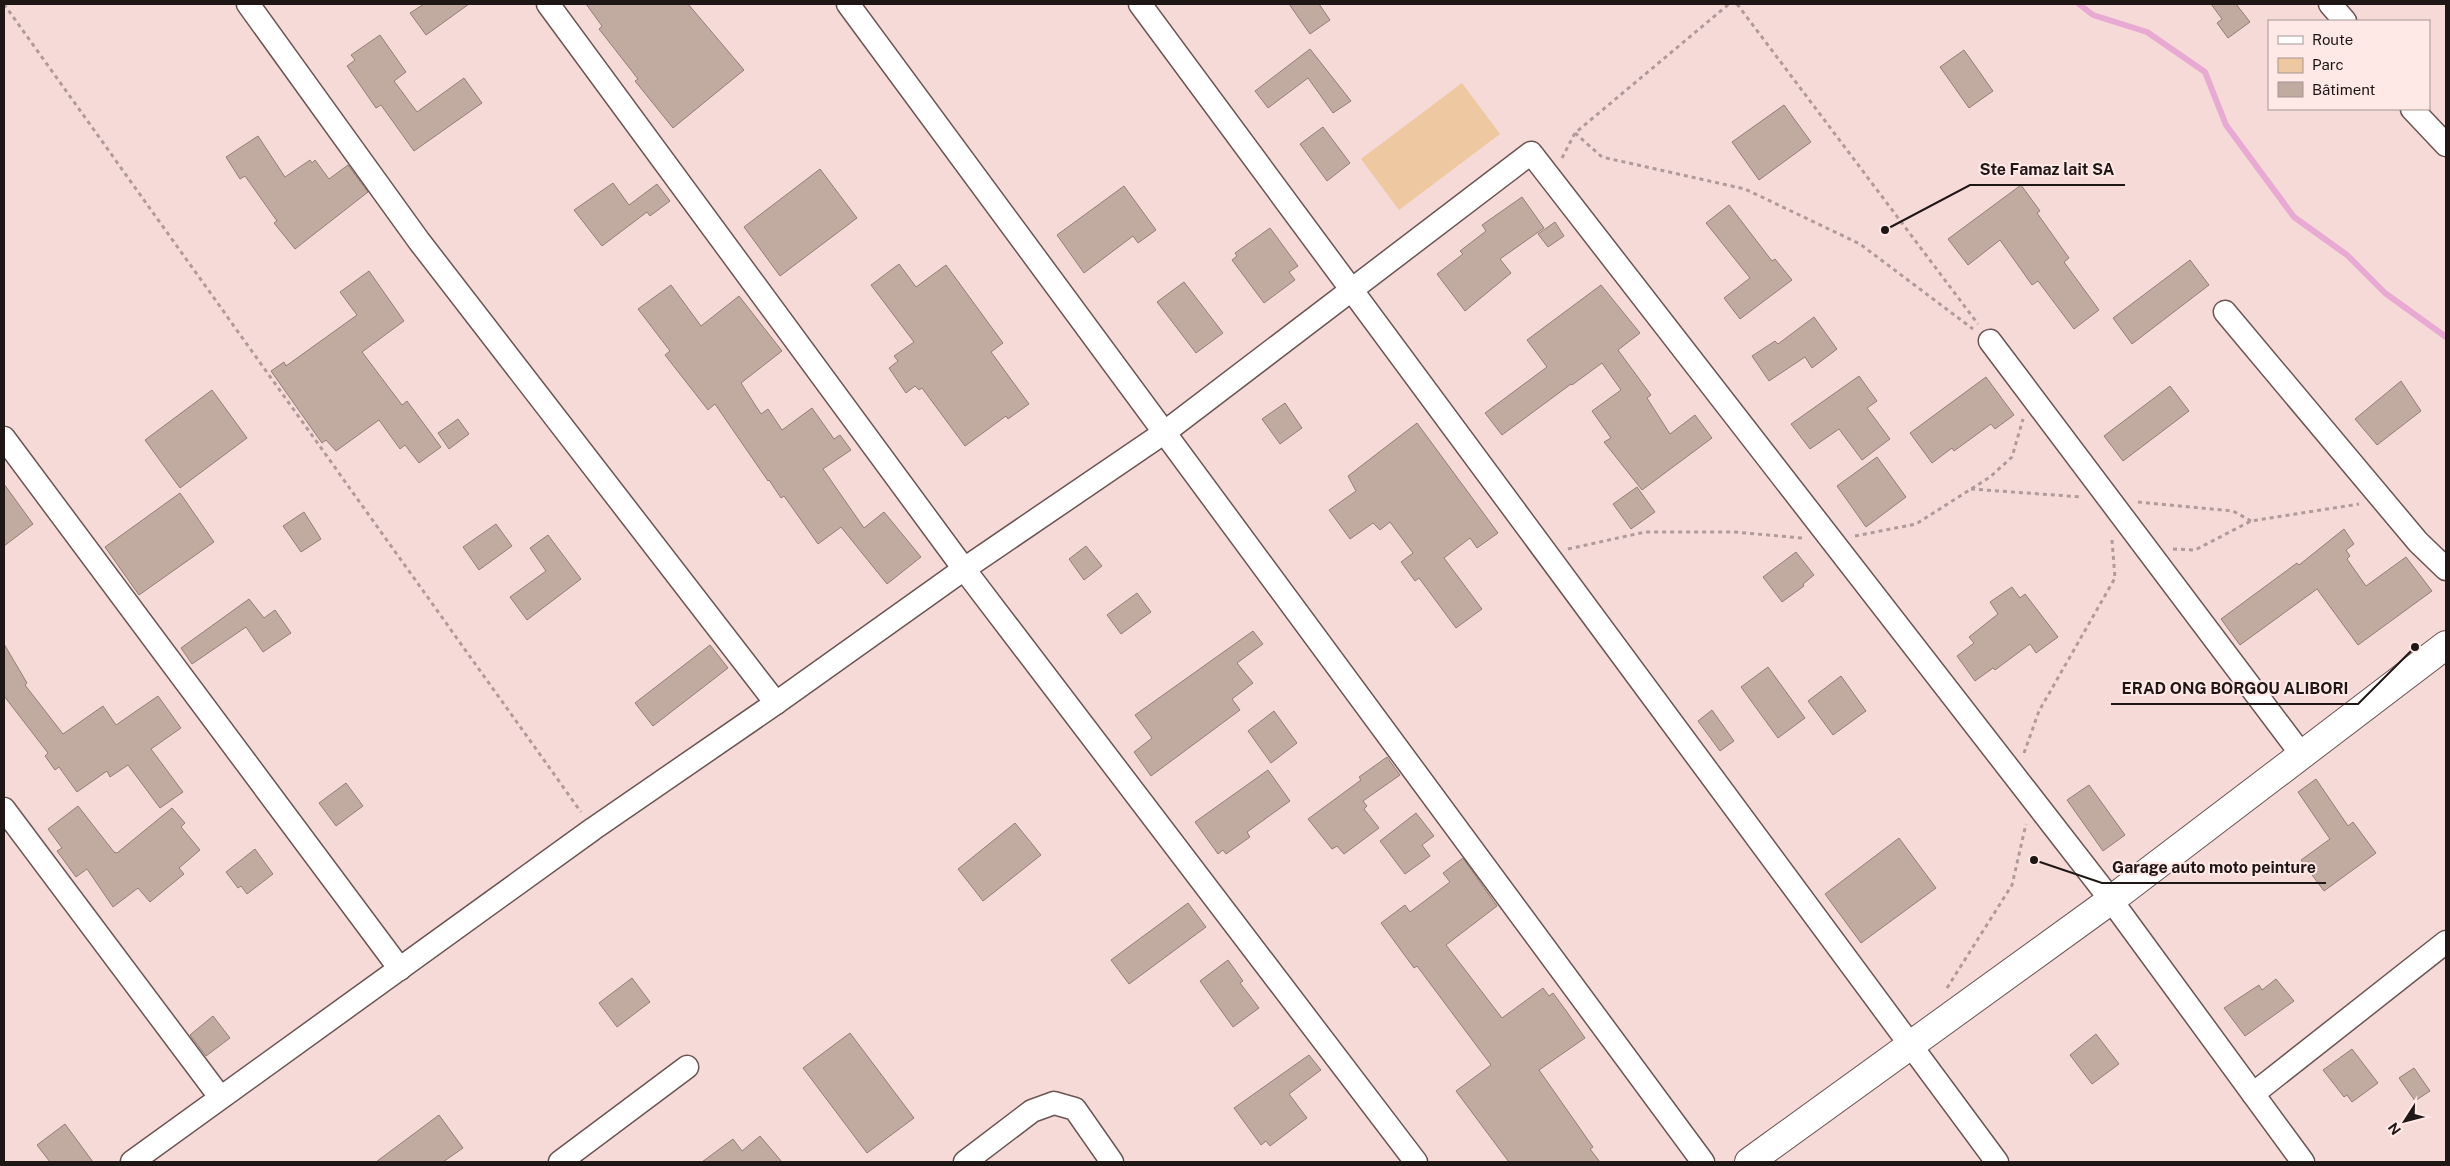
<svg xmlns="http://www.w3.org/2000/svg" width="2450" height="1166" viewBox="0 0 2450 1166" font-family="'Public Sans',sans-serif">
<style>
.green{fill:#eec8a1}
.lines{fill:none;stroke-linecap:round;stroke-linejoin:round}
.stream{stroke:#e8a9d3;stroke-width:6}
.building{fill:#c1aaa0;stroke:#947f75}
.minor-casing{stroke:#6b5553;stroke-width:25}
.tertiary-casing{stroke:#6b5553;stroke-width:30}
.path{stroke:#b09b9a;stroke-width:3;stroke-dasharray:4 4;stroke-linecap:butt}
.minor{stroke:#fff;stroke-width:22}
.tertiary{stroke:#fff;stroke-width:28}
.leader{fill:none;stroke:#1f1616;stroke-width:2}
.callout-dot{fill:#1f1616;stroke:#ffe9e7;stroke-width:2}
.callout-label{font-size:16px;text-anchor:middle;font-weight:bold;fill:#1f1616;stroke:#ffe9e7;stroke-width:4;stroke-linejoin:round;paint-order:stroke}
</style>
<rect width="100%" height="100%" fill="#f5dad8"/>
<!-- green -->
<polygon class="green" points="1462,83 1500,134 1399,210 1361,159"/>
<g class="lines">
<!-- stream -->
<polyline class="stream" points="2079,4 2093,15 2147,32 2205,72 2226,125 2294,217 2347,255 2385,293 2446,337"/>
</g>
<!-- building -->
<g class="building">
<polygon points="424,4 469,4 426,35 410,13"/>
<polygon points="586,4 688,4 744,70 673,128 635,81 638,79 599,29 602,26"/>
<polygon points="1289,4 1319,4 1330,20 1310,34"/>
<polygon points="2211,4 2236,4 2250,22 2228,38 2217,23 2222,19"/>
<polygon points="380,35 406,72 394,81 417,112 464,78 482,103 414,151 381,105 376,108 347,66 355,60 351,55"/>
<polygon points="1310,49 1351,101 1333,113 1308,78 1268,108 1255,91"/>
<polygon points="1964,50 1993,91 1969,108 1940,67"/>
<polygon points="1784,105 1811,142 1759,180 1732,142"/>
<polygon points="1323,127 1350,163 1327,181 1300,144"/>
<polygon points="258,136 285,177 310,160 312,163 315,160 329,179 348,165 368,192 295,249 274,223 277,221 245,176 240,179 226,157"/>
<polygon points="820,169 857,218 780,276 744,227"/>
<polygon points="613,183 629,205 657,184 670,201 650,216 647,212 602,246 574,210"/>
<polygon points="2021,185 2040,211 2037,213 2069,258 2064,262 2099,310 2074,329 2038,281 2032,285 2000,240 1968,265 1948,239"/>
<polygon points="1124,186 1156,230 1138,243 1133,236 1084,273 1057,235"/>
<polygon points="1522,197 1544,228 1500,259 1511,273 1465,311 1437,274 1463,254 1460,251 1486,231 1482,225"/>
<polygon points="1729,205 1772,261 1775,259 1792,280 1740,319 1724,298 1750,278 1706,223"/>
<polygon points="1555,222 1564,236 1548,247 1538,234"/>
<polygon points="1270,228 1298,266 1289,272 1295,280 1264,303 1232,260 1237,256 1235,253"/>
<polygon points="2190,260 2209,285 2132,344 2113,318"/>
<polygon points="899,264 916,287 946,265 1003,343 991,352 1029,404 1008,419 1006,416 965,446 922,388 919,390 915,386 906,393 889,368 898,361 894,356 914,342 871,285"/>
<polygon points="369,271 404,321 362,352 402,405 407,401 441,447 419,463 405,445 400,449 379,420 336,451 326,440 322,443 271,371 284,362 286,366 357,315 340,292"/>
<polygon points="1184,282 1223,333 1196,353 1157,302"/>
<polygon points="671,285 701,326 739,296 782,351 741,383 761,414 768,409 782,430 812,408 834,439 840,435 851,450 823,469 864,528 884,512 921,557 887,584 841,527 818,544 784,496 781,498 769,480 768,481 715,404 708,410 665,355 670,351 638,309"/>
<polygon points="1601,285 1640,333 1618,350 1651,395 1647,398 1670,434 1695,415 1712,438 1642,490 1604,442 1611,438 1592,411 1621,390 1602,363 1572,385 1571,384 1502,435 1485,413 1547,367 1527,340"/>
<polygon points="1814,317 1837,349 1812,368 1805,357 1769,381 1752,356 1775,341 1778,344"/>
<polygon points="1859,376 1877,401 1867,408 1890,439 1862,460 1839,429 1810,449 1791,424"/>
<polygon points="1986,377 2014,415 1995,429 1991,424 1954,451 1952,448 1932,463 1910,433"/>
<polygon points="2401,381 2421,411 2377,445 2355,419"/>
<polygon points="2170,386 2189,411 2123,461 2104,436"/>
<polygon points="212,390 247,438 180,488 145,440"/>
<polygon points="1285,403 1302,428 1280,444 1262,419"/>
<polygon points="458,419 469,434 449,449 438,433"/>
<polygon points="1417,423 1498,533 1477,548 1470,538 1444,558 1482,609 1456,628 1419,578 1415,581 1401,562 1413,553 1390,522 1380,530 1373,523 1350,539 1329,510 1356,491 1348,476"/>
<polygon points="1877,457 1906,497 1866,527 1837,486"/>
<polygon points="4,484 33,524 4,546"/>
<polygon points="1637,487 1655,512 1631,529 1613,504"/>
<polygon points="180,493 214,542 139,595 105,547"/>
<polygon points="304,512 321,539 301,552 283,526"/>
<polygon points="496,524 512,546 479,570 463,547"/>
<polygon points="2344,529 2354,544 2346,550 2350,556 2347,559 2366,586 2406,557 2432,591 2358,645 2317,589 2240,645 2221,619 2297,563 2299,565"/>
<polygon points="548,535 581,579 527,620 510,597 546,571 530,548"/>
<polygon points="1086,546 1102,566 1084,580 1069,559"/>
<polygon points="1796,552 1814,575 1803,584 1804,586 1782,602 1763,577"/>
<polygon points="2012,587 2020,598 2025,594 2058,637 2036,653 2030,644 1995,670 1993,668 1975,681 1957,656 1974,643 1969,637 1998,614 1990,602"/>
<polygon points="1137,593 1151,612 1121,634 1107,615"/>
<polygon points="249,599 264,618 275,610 291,633 263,652 246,627 192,664 181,648"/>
<polygon points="1253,631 1263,644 1237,663 1253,683 1232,699 1240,710 1151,776 1134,752 1152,738 1135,715"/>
<polygon points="4,644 27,683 25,685 63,734 103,706 116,725 158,696 181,728 151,749 183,792 160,808 128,765 110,777 107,771 77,792 59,767 55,770 45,756 48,753 4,696"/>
<polygon points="710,645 728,668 653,726 635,703"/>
<polygon points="1768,667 1805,718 1778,738 1741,687"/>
<polygon points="1841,676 1866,711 1833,735 1808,701"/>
<polygon points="1712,710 1734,741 1720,751 1698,721"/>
<polygon points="1274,711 1297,743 1271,763 1248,731"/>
<polygon points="1387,757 1400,775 1363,801 1367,806 1364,809 1379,828 1344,854 1337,846 1332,849 1308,819 1361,780 1359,777"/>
<polygon points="1268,770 1290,801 1247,832 1250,837 1226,854 1223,850 1218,854 1195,822"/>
<polygon points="2316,779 2348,826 2353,822 2376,853 2324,891 2301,860 2330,839 2298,792"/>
<polygon points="346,783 363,806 336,826 319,803"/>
<polygon points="2089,785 2125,835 2103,851 2067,800"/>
<polygon points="78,806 114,852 117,853 172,808 185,823 181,827 200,850 179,868 184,874 150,902 138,888 113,907 87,869 76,877 57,851 62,848 48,829"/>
<polygon points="1416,813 1434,836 1422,845 1430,856 1405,874 1380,841"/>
<polygon points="1015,823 1041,855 983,901 958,869"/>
<polygon points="1899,838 1936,888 1861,943 1825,894"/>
<polygon points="255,849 273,874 247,894 241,886 238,888 226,872"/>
<polygon points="1463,858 1497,906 1446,945 1502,1018 1543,988 1549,996 1553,993 1567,1012 1585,1038 1539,1070 1593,1147 1590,1149 1600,1162 1509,1162 1456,1091 1491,1065 1417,966 1414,968 1381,923 1405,905 1410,912 1450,882 1443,873"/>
<polygon points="1188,903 1206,927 1129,984 1111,960"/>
<polygon points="1228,960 1243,981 1240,983 1259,1008 1233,1027 1200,981"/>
<polygon points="632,978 650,1002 617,1027 599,1003"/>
<polygon points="2276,979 2294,1001 2245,1036 2224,1008 2259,985 2262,990"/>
<polygon points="213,1016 230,1038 206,1056 190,1035"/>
<polygon points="850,1033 914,1118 867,1153 803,1068"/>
<polygon points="2096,1034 2119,1064 2092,1084 2070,1055"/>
<polygon points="2352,1049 2378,1083 2352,1102 2347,1095 2344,1097 2323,1070"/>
<polygon points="1309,1055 1321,1070 1289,1094 1307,1118 1270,1146 1266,1141 1261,1145 1234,1108"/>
<polygon points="2414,1068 2430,1091 2415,1101 2399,1078"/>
<polygon points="439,1115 463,1148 443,1162 376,1162"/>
<polygon points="65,1124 93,1162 50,1162 37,1145"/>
<polygon points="760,1136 782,1162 702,1162 733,1139 742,1151"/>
</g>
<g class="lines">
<!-- minor casing -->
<g class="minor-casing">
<g id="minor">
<polyline points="248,4 419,241 776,703"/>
<polyline points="548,4 964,569 1165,432 1531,153 2111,900 2303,1162"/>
<polyline points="848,4 1703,1162"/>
<polyline points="1140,4 1997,1162"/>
<polyline points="2330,4 2345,21"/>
<polyline points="2412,109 2446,145"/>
<polyline points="2225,312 2418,542 2446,569"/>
<polyline points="1990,341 2302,755"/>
<polyline points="4,438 400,969"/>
<polyline points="4,809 220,1097"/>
<polyline points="2253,1094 2446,942"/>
<polyline points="132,1162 593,829 776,703 964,569 1416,1162"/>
<polyline points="560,1162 687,1067"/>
<polyline points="965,1162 1032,1111 1054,1103 1075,1109 1112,1162"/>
</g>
</g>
<!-- tertiary casing -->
<g class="tertiary-casing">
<polyline id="tertiary" points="1749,1162 2111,900 2446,645"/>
</g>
<!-- path -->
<g class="path">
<polyline points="4,4 581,812"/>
<polyline points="1737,4 1978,324"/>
<polyline points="1575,133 1602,157 1745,189 1860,244 1973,329"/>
<polyline points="1562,158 1575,133 1729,4"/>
<polyline points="1971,489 2082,497"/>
<polyline points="2138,502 2233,511 2251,521"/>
<polyline points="1855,536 1916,524 1990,477 2012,457 2023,419"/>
<polyline points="1568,549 1645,532 1734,532 1802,538"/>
<polyline points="2173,549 2195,550 2251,521 2359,504"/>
<polyline points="2024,753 2039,711 2115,578 2112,540"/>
<polyline points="1947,988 2012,885 2026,824"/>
</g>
<!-- minor -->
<use href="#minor" class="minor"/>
<!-- tertiary -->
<use href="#tertiary" class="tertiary"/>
</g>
<!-- callouts -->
<path class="leader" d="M1885 230L1970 185H2125M2415 647L2358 704H2111M2034 860L2102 883H2326"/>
<g class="callout-dot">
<circle cx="1885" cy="230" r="5"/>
<circle cx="2415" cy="647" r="5"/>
<circle cx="2034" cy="860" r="5"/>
</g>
<g class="callout-label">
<text x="2047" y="175">Ste Famaz lait SA</text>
<text x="2235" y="694">ERAD ONG BORGOU ALIBORI</text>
<text x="2214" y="873">Garage auto moto peinture</text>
</g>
<!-- border -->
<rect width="2450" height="1166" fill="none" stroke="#1f1616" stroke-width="10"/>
<!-- legend -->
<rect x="2268" y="20" width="162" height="90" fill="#ffe9e7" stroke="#a59593"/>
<rect x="2278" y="36" width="25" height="8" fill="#ffffff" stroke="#a59593"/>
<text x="2312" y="45" font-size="15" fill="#1f1616">Route</text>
<rect x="2278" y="58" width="25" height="15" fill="#eec8a1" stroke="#a59593"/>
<text x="2312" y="70" font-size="15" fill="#1f1616">Parc</text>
<rect x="2278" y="82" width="25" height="15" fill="#c1aaa0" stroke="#a59593"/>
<text x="2312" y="95" font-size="15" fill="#1f1616">Bâtiment</text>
<!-- north arrow -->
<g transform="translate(2405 1121) rotate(234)" stroke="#ffe9e7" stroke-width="4" paint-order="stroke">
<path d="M0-4L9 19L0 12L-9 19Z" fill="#1f1616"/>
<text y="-8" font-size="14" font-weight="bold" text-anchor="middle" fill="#1f1616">N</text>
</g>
</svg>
